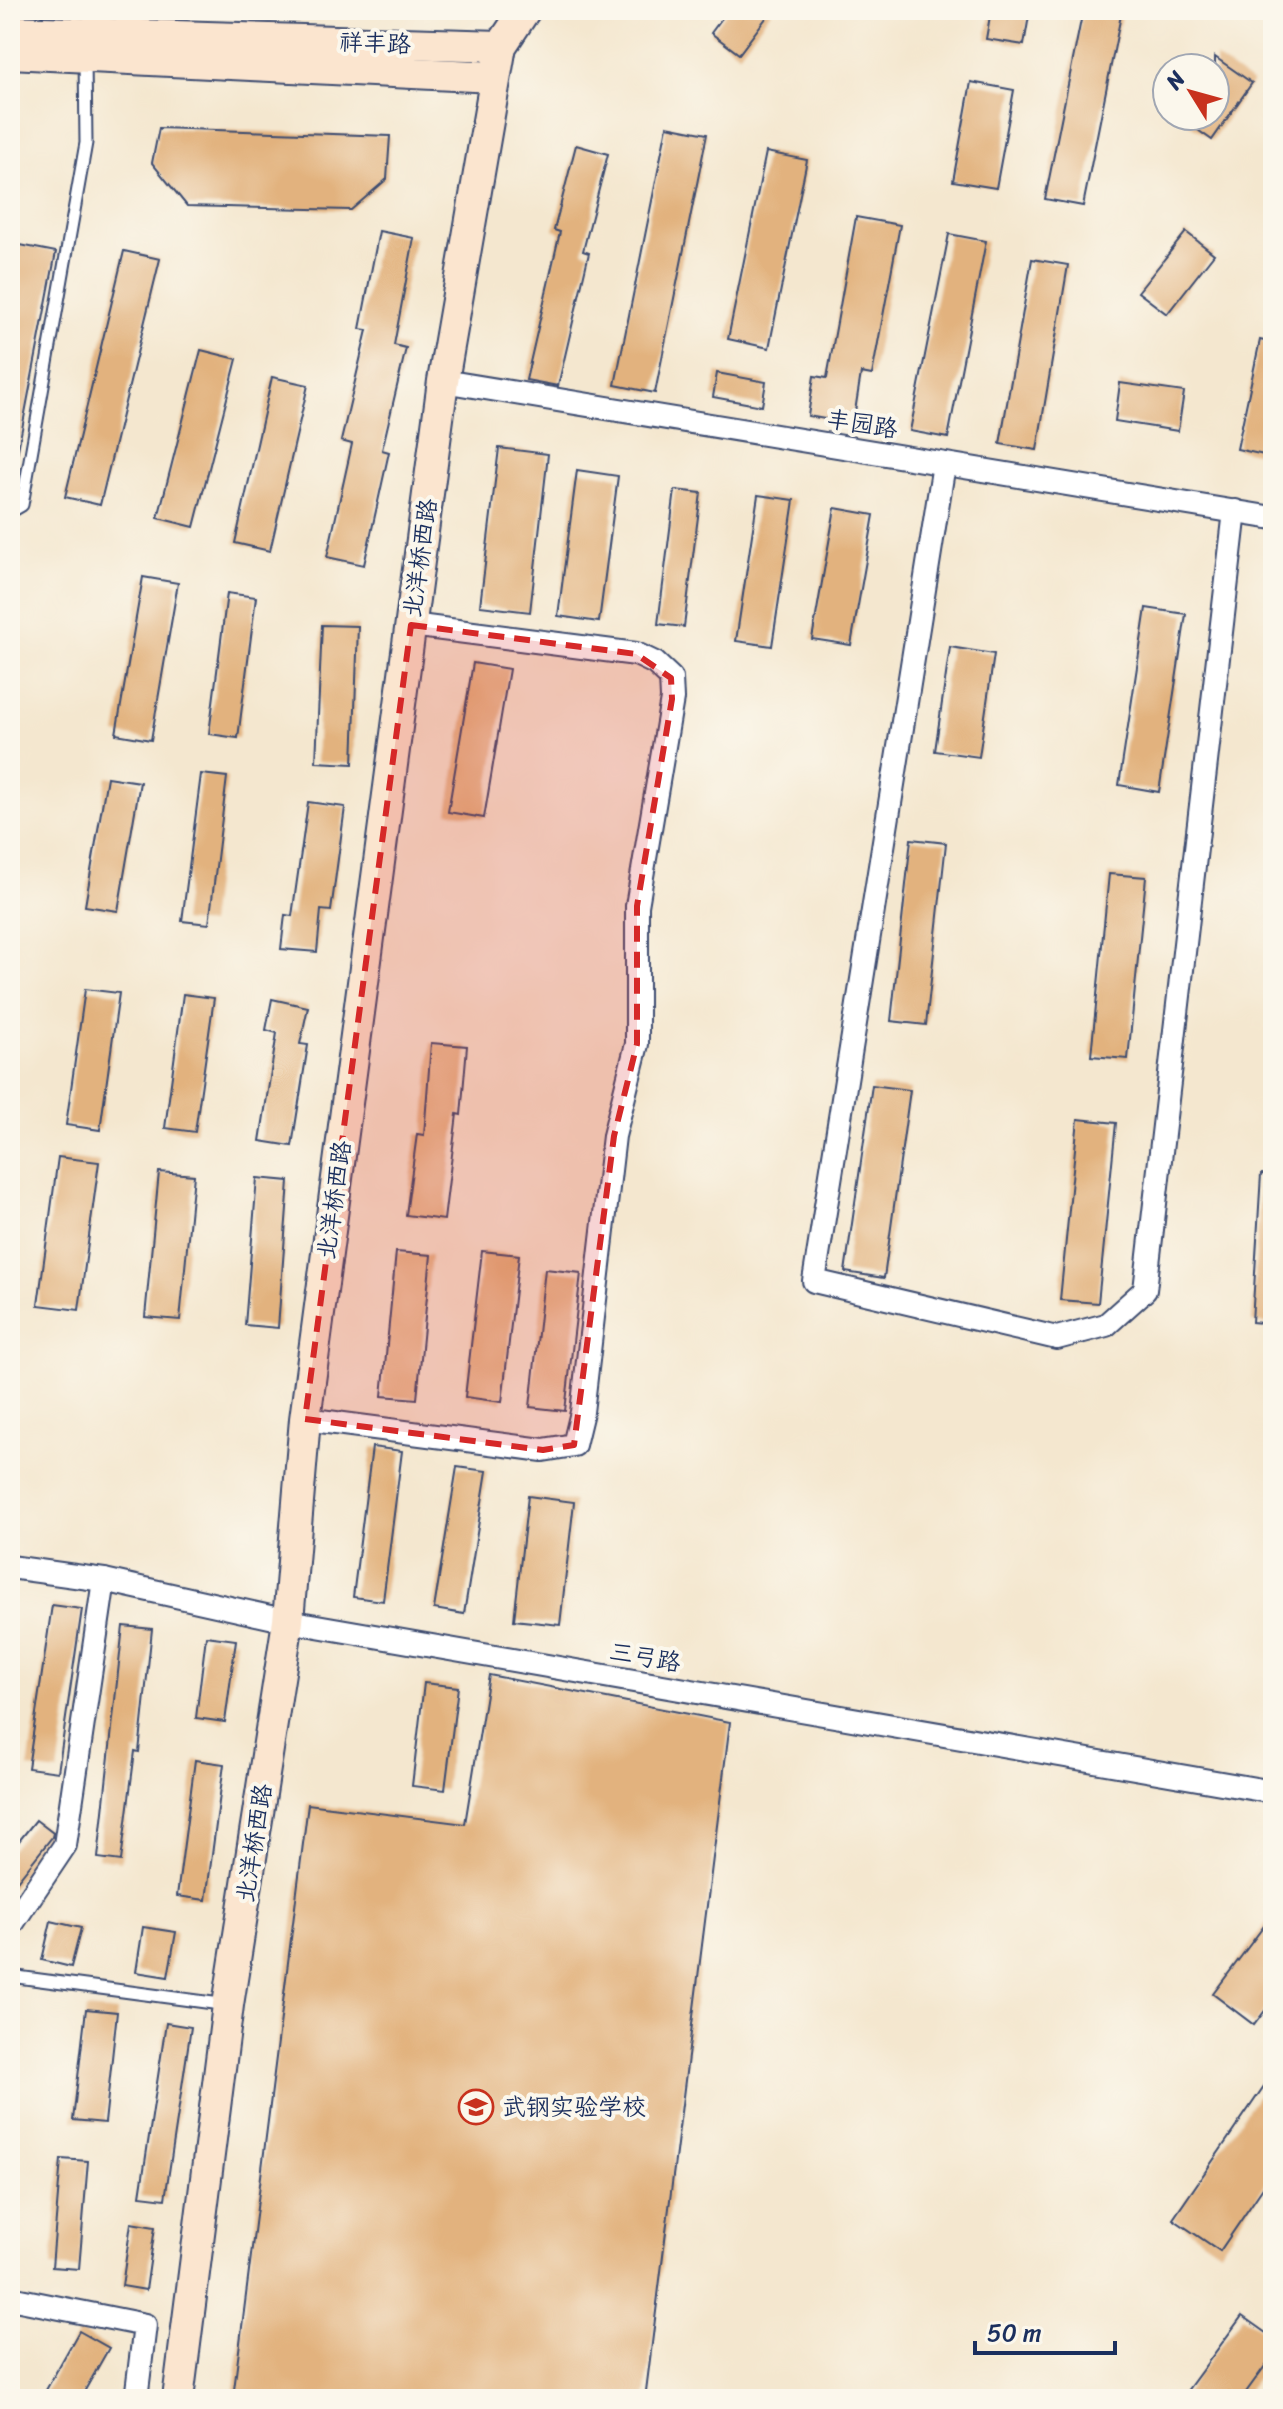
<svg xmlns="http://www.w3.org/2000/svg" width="1283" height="2409" viewBox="0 0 1283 2409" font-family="Sriracha,'LXGW WenKai TC',sans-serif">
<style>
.building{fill:#e2b27e}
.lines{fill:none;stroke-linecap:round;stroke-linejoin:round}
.lane-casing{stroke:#3c4b6f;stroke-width:15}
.street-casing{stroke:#3c4b6f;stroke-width:26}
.secondary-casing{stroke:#3c4b6f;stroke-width:34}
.lane{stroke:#fff;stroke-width:11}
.street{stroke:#fff;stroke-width:22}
.secondary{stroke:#fbe5cf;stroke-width:30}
.marked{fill:#d62828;fill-opacity:0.2;stroke:#d62828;stroke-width:6;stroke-dasharray:16 10;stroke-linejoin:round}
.labels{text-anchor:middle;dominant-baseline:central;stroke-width:8;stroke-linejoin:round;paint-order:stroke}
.street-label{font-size:24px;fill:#1b2f5e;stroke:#fbf7ec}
.poi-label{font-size:24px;fill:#1b2f5e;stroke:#fbf7ec;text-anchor:start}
</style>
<rect width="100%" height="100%" fill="#fbf7ec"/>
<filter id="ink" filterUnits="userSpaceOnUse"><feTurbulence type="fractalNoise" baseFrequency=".0125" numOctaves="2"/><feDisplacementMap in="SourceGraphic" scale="16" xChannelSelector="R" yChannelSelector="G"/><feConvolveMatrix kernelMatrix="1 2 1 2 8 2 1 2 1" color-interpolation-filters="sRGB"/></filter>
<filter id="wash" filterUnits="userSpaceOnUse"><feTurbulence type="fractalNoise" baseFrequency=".006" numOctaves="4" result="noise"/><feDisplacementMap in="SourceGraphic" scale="32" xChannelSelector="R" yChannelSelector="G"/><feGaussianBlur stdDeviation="1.8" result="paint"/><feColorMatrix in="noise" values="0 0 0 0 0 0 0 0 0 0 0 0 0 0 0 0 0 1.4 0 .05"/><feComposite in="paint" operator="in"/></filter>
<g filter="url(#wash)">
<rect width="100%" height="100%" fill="#f4e7cf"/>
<g id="blocks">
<!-- building -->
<g class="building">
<polygon points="728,10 772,10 739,54 711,33"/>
<polygon points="991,10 1030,10 1024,45 986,39"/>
<polygon points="1083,10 1122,10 1083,206 1045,199"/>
<polygon points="1215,57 1252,83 1212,140 1178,116 1215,116"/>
<polygon points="971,82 1014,90 996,188 953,181"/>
<polygon points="667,126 707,134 655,393 615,385"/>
<polygon points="159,128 390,136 387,179 351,210 187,206 152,163"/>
<polygon points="576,145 608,154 583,251 589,253 558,386 526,380 560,232 554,230"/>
<polygon points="766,152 807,160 769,348 728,339"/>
<polygon points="856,217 900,225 872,375 861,373 853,424 808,416 814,376 827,378"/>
<polygon points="379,231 414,238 394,345 406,348 382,450 389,452 364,565 327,557 352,444 341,441 367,330 360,329"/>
<polygon points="1186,232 1214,254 1167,314 1138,292"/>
<polygon points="949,234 986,241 948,438 910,431"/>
<polygon points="10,243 56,252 17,455 10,454"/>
<polygon points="124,251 160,259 100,505 65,497"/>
<polygon points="1032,259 1068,265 1037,450 1000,444"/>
<polygon points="1260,340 1273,343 1273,457 1237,449"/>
<polygon points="201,350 237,359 194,527 158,518"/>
<polygon points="717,373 766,382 762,406 713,397"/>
<polygon points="272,377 308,385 270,551 235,543"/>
<polygon points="1120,383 1184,392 1178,431 1115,421"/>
<polygon points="499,448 548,454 530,612 480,606"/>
<polygon points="577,470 618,476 599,622 558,616"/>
<polygon points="675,490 701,493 684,627 658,624"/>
<polygon points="758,495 794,500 772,646 736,641"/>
<polygon points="835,508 874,515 851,645 812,639"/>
<polygon points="143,577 178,583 151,740 116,734"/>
<polygon points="227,593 256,597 238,738 209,734"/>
<polygon points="1146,608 1186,614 1159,792 1119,785"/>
<polygon points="322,625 358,626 353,764 316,762"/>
<polygon points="950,647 994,654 979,757 935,751"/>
<polygon points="473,663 509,669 484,818 448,812"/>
<polygon points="201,774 227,777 209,924 182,921"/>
<polygon points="107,777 140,782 118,911 85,906"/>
<polygon points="308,802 345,807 331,911 321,910 317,952 281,949 285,915 292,916"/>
<polygon points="911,839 946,843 926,1025 891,1021"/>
<polygon points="1109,874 1146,877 1128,1059 1091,1056"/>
<polygon points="85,989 119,993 100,1130 66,1125"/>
<polygon points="183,994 214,998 195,1132 165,1128"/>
<polygon points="272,999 308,1007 300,1044 308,1045 292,1146 260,1141 277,1033 266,1030"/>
<polygon points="431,1043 467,1046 461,1115 457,1114 444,1220 406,1215 417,1134 424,1135"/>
<polygon points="872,1085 910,1090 884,1278 845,1272"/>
<polygon points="1078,1119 1116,1123 1098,1303 1060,1300"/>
<polygon points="58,1157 99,1162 79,1310 38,1305"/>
<polygon points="159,1172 194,1175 180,1320 145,1317"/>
<polygon points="1261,1174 1273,1175 1273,1324 1252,1322"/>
<polygon points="257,1178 289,1181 278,1328 245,1325"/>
<polygon points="482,1251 519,1255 502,1402 465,1397"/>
<polygon points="396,1252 431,1255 417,1399 382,1396"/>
<polygon points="545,1269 581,1273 565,1411 530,1407"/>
<polygon points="372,1447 402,1451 383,1601 353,1597"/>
<polygon points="457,1467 487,1471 464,1614 434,1609"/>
<polygon points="528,1496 574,1502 560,1625 514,1620"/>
<polygon points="52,1605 82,1609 58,1772 28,1768"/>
<polygon points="123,1626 152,1629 139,1752 135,1751 121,1861 98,1858"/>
<polygon points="206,1636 236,1640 225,1722 196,1718"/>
<polygon points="489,1675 730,1722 645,2399 298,2399 234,2390 308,1804 465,1824"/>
<polygon points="424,1683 458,1687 445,1790 412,1786"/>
<polygon points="195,1760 224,1764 206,1900 177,1896"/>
<polygon points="36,1820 53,1833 52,1837 10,1890 10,1852"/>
<polygon points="1273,1914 1273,2000 1254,2025 1213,1994"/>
<polygon points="51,1921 81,1928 71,1967 42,1960"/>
<polygon points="143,1927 176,1932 168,1977 136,1972"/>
<polygon points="86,2009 117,2012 105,2123 73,2120"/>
<polygon points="166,2023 191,2027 165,2199 140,2196"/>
<polygon points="1273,2073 1273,2173 1220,2251 1173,2219"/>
<polygon points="61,2159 88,2161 79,2269 52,2267"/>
<polygon points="131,2223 155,2227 146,2290 122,2286"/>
<polygon points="1242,2316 1273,2338 1273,2355 1241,2399 1181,2399"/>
<polygon points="79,2331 109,2348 80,2399 41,2399"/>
</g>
</g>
</g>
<g filter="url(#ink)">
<use href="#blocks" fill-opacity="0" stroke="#3c4b6f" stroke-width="2"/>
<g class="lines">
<!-- lane casing -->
<g class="lane-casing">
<g id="lane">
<polyline points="10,512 22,505 86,143 85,57"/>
<polyline points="10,1976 228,2005"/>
</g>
</g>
<!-- street casing -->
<g class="street-casing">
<g id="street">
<polyline points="443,381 1273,518"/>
<polyline points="944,464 814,1281 1057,1338 1106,1325 1145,1290 1235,511"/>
<polyline points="305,1419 543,1450 574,1445 582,1412 614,1136 637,1044 637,906 672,699 671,678 655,663 636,654 411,625"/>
<polyline points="10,1567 104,1580 288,1621 1273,1792"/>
<polyline points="10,1927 65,1845 104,1580"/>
<polyline points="10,2298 145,2325 136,2399"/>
</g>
</g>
<!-- secondary casing -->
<g class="secondary-casing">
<g id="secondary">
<polyline points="10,31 501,46"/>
<polyline points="10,53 494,77"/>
<polyline points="178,2399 228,2005 288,1621 305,1419 443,381 501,46 525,10"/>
</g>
</g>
<!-- lane -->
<use href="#lane" class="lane"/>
<!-- street -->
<use href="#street" class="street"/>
<!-- secondary -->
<use href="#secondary" class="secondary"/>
</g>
</g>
<!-- marked area -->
<path class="marked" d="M411,625l225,29 35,24 1,21 -35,207v138l-23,92 -40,309 -31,5 -238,-31z"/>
<!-- icons -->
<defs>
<g id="school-ring" transform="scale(1.8)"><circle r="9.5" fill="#fbf7ec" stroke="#c8321e" stroke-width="1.5"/><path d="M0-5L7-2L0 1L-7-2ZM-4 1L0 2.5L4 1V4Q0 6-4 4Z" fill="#c8321e"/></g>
</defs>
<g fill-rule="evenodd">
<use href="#school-ring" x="476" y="2107"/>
</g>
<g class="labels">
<!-- street labels -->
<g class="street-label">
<text transform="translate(375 43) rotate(2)">祥丰路</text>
<text transform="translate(862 424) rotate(9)">丰园路</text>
<text transform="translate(420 558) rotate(-82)">北洋桥西路</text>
<text transform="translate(334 1200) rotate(-82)">北洋桥西路</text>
<text transform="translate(645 1657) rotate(10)">三弓路</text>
<text transform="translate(254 1843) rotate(-81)">北洋桥西路</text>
</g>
<!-- poi labels -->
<g class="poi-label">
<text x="502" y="2107">武钢实验学校</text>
</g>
</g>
<!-- margin -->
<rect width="1283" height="2409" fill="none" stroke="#fbf7ec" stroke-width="40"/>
<!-- north arrow -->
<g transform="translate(1191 92) rotate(307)"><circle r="38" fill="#fbf7ec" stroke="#a1a7b3" stroke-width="2"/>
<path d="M0-6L14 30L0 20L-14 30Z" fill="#c8321e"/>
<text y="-12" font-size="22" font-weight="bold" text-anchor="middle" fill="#1b2f5e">N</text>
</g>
<!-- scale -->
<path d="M975 2341v12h140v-12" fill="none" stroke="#1b2f5e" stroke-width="4"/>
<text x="987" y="2341" font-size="24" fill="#1b2f5e" stroke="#fbf7ec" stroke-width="6" paint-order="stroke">50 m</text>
</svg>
